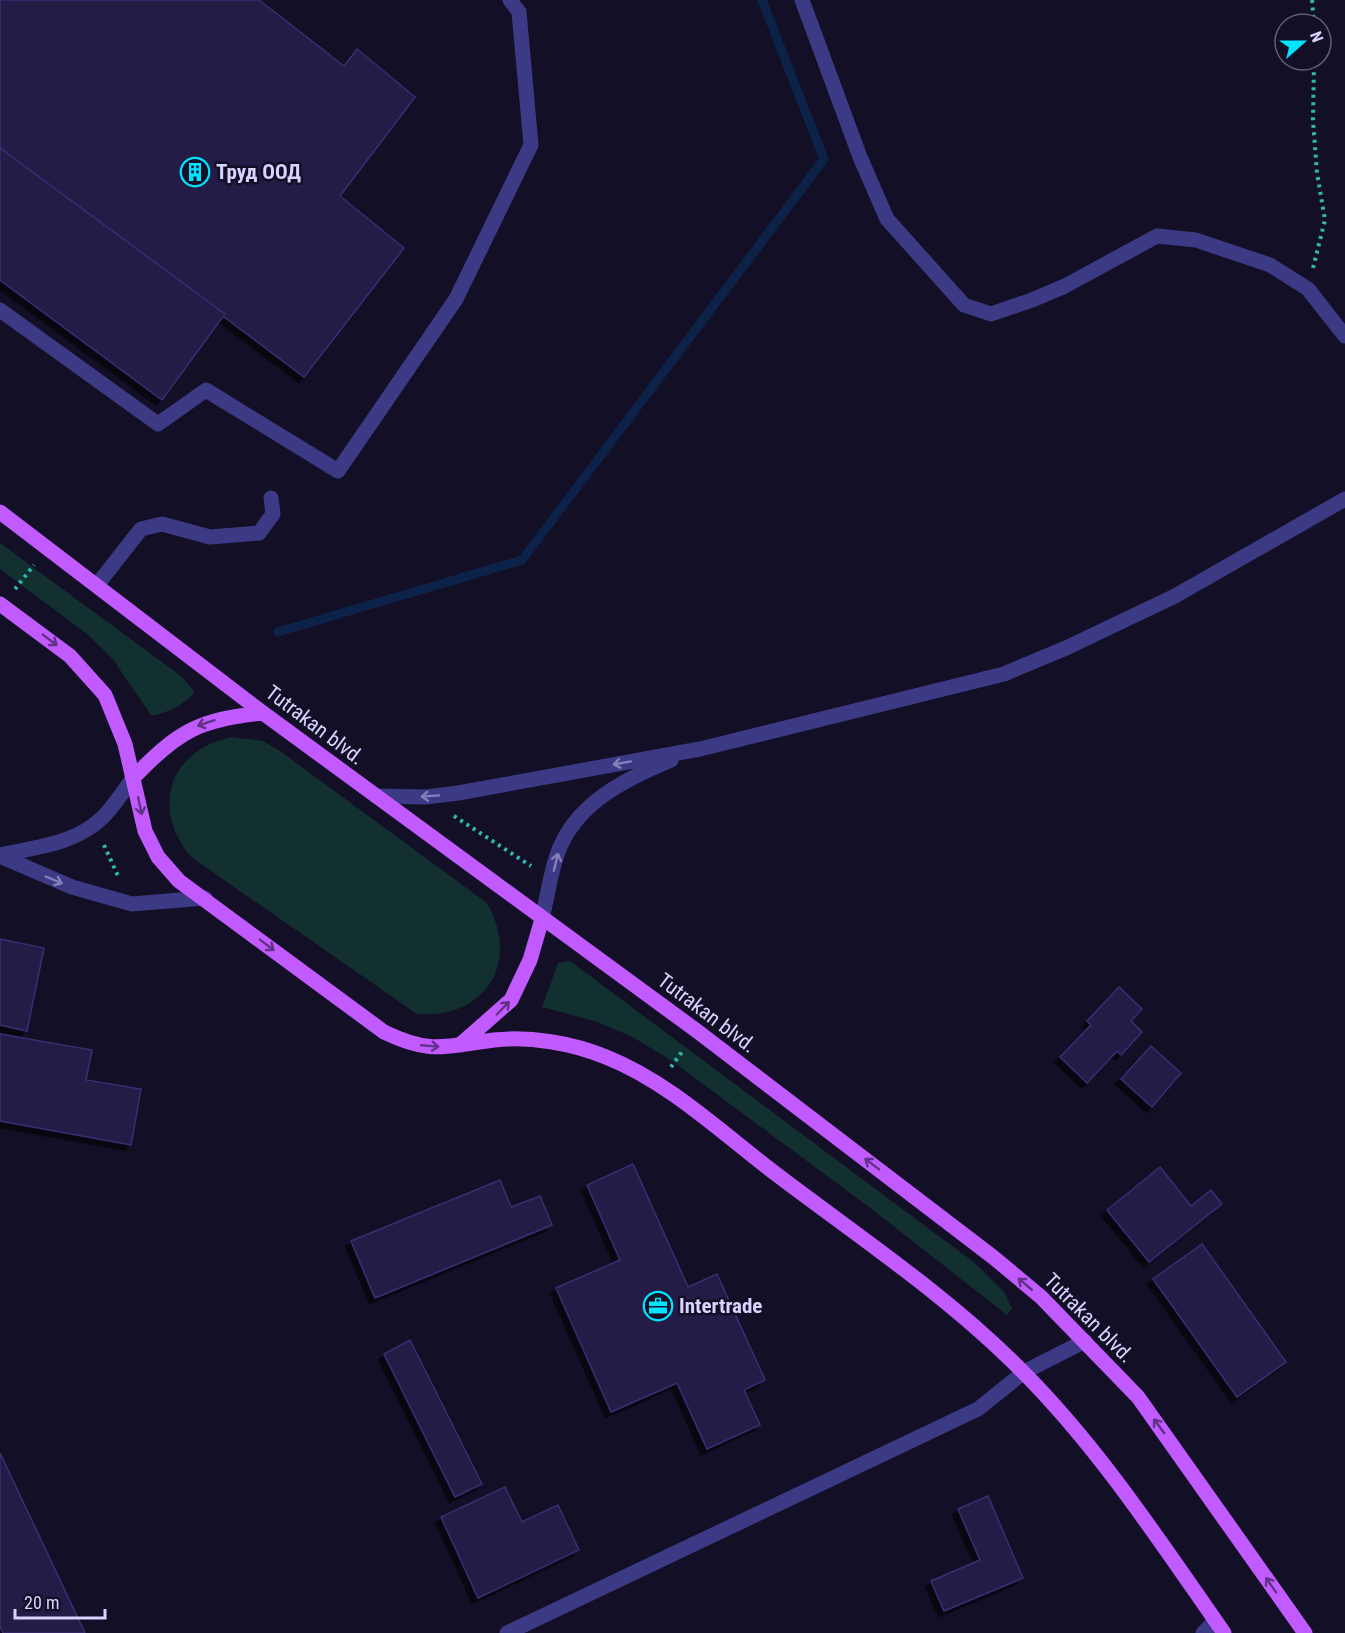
<svg xmlns="http://www.w3.org/2000/svg" width="1345" height="1633" viewBox="0 0 1345 1633" font-family="'Roboto Condensed',sans-serif">
<style>
.green{fill:#12302f}
.lines{fill:none;stroke-linecap:round;stroke-linejoin:round}
.stream{stroke:#0c2248;stroke-width:9}
.building{fill:#241b47;stroke:#3b2d73;stroke-width:1.5;filter:url(#shadow)}
.path{stroke:#2fb8b0;stroke-width:4;stroke-dasharray:3 4.5;stroke-linecap:butt}
.lane{stroke:#3d3a85;stroke-width:15}
.street{stroke:#3d3a85;stroke-width:15}
.primary{stroke:#c25bff;stroke-width:15}
.oneway{stroke:#623188}
.oneway2{stroke:#837fbc}
.labels{text-anchor:middle;dominant-baseline:central;stroke-width:5;stroke-linejoin:round;paint-order:stroke}
.poi-label{font-size:21px;font-weight:bold;fill:#d9d4ff;stroke:#130f26;text-anchor:start}
.street-label{font-size:21px;fill:#d9d4ff;stroke:#130f26}
</style>
<defs>
<filter id="shadow"><feDropShadow dx="-5.5" dy="5.5" stdDeviation="0" flood-color="#0009"/></filter>
</defs>
<rect width="100%" height="100%" fill="#130f26"/>
<!-- green -->
<g class="green">
<path d="M0,543l181,133 13,15c-4,11 -31,25 -43,24l-39,-57 -25,-24 -87,-65z"/>
<path d="M232,737l31,4 17,10 207,152c34,60 -2,116 -70,111l-226,-157c-41,-49 -22,-107 41,-120z"/>
<polygon points="570,961 975,1263 1004,1292 1012,1309 1007,1315 869,1207 672,1061 631,1036 594,1021 542,1007 558,963"/>
</g>
<g class="lines">
<!-- stream -->
<polyline class="stream" points="278,632 522,560 824,159 762,0"/>
</g>
<!-- building -->
<g class="building">
<polygon points="0,0 259,0 344,66 357,49 415,97 340,196 404,248 304,377 0,148"/>
<polygon points="0,148 225,314 162,400 0,280"/>
<polygon points="0,939 44,948 27,1031 0,1025"/>
<polygon points="1119,987 1142,1009 1131,1021 1142,1032 1121,1055 1117,1051 1087,1083 1060,1057 1091,1025 1087,1021"/>
<polygon points="0,1034 92,1050 86,1080 141,1089 131,1145 0,1121"/>
<polygon points="1151,1046 1181,1073 1152,1107 1121,1079"/>
<polygon points="633,1164 688,1287 717,1274 765,1380 744,1390 760,1425 707,1449 677,1383 611,1412 556,1288 620,1260 587,1185"/>
<polygon points="1160,1167 1191,1206 1211,1190 1222,1204 1149,1262 1107,1210"/>
<polygon points="500,1180 511,1207 540,1196 552,1225 375,1298 351,1241"/>
<polygon points="1202,1244 1286,1362 1237,1397 1153,1279"/>
<polygon points="410,1340 482,1484 455,1497 384,1354"/>
<polygon points="0,1453 85,1633 3,1633 0,1626"/>
<polygon points="505,1487 522,1522 558,1505 579,1550 478,1598 441,1517"/>
<polygon points="988,1496 1023,1578 944,1611 931,1581 980,1560 958,1509"/>
</g>
<g class="lines">
<!-- path -->
<g class="path">
<polyline points="1312,0 1314,24"/>
<polyline points="1313,268 1325,220 1317,173 1313,121 1314,60"/>
<polyline points="15,589 34,565"/>
<polyline points="454,816 531,866"/>
<polyline points="104,845 118,876"/>
<polyline points="671,1067 684,1049"/>
</g>
<!-- lane -->
<g class="lane">
<polyline points="802,0 860,157 887,219 964,305 991,314 1032,300 1065,286 1157,236 1196,240 1270,265 1308,289 1345,336"/>
<polyline points="0,310 158,424 206,390 338,471 456,299 531,145 519,12 510,0"/>
<polyline points="97,585 141,529 162,524 210,537 259,533 273,514 271,498"/>
<polyline points="507,1633 978,1409 1024,1372 1085,1341"/>
<polyline points="1203,1633 1215,1621"/>
</g>
<!-- street -->
<g class="street">
<polyline points="376,796 426,797 458,793 700,749 1004,674 1066,648 1175,596 1345,499"/>
<path d="M0,855c36,-8 76,-11 103,-38 12,-12 21,-27 31,-40"/>
<polyline points="0,856 72,887 132,904 205,898"/>
<path d="M542,919c5,-21 8,-43 15,-64 17,-51 68,-76 114,-95"/>
</g>
<!-- primary -->
<g class="primary">
<polyline points="0,512 263,713 697,1031 993,1257 1041,1297 1138,1397 1305,1633"/>
<path d="M0,604l70,52 35,39 20,49 20,87 13,26 21,24 205,151c48,23 60,14 110,8 36,-4 78,3 112,17 63,25 116,76 170,117 83,63 172,122 246,197 78,78 139,172 202,262"/>
<path d="M134,777c44,-46 66,-58 129,-64"/>
<polyline points="461,1044 511,1000 530,960 542,919"/>
</g>
</g>
<!-- one-way arrows -->
<defs><path id="oneway-shaft" d="M-6 0H5M1.5-3L5.5 0L1.5 3" fill="none" stroke-width="1.6" stroke-linecap="round" stroke-linejoin="round" transform="scale(1.5)"/></defs>
<g class="oneway">
<use href="#oneway-shaft" transform="translate(50 640) rotate(37)"/>
<use href="#oneway-shaft" transform="translate(206 723) rotate(161)"/>
<use href="#oneway-shaft" transform="translate(140 806) rotate(78)"/>
<use href="#oneway-shaft" transform="translate(267 945) rotate(37)"/>
<use href="#oneway-shaft" transform="translate(503 1008) rotate(-46)"/>
<use href="#oneway-shaft" transform="translate(430 1046) rotate(5)"/>
<use href="#oneway-shaft" transform="translate(872 1164) rotate(-143)"/>
<use href="#oneway-shaft" transform="translate(1025 1284) rotate(-140)"/>
<use href="#oneway-shaft" transform="translate(1159 1426) rotate(-126)"/>
<use href="#oneway-shaft" transform="translate(1271 1585) rotate(-125)"/>
</g>
<g class="oneway2">
<use href="#oneway-shaft" transform="translate(622 763) rotate(170)"/>
<use href="#oneway-shaft" transform="translate(430 796) rotate(176)"/>
<use href="#oneway-shaft" transform="translate(556 862) rotate(-76)"/>
<use href="#oneway-shaft" transform="translate(54 880) rotate(23)"/>
</g>
<!-- icons -->
<defs>
<g id="building-ring" transform="scale(1.5)"><circle r="9.5" fill="#130f26" stroke="#00e5ff" stroke-width="1.5"/><path d="M-4-6H4V6H1V3H-1V6H-4ZM-2.5-4.3h1.7v1.8h-1.7ZM.8-4.3h1.7v1.8H.8ZM-2.5-1h1.7V.8h-1.7ZM.8-1h1.7V.8H.8Z" fill="#00e5ff"/></g>
<g id="office-ring" transform="scale(1.5)"><circle r="9.5" fill="#130f26" stroke="#00e5ff" stroke-width="1.5"/><path d="M-6-3h4V-5.5h4V-3h4V5H-6ZM-1-4.5V-3h2v-1.5ZM-6 0V1H6V0Z" fill="#00e5ff"/></g>
</defs>
<g fill-rule="evenodd">
<use href="#building-ring" x="195" y="172"/>
<use href="#office-ring" x="658" y="1306"/>
</g>
<g class="labels">
<!-- poi labels -->
<g class="poi-label">
<text x="216" y="172">Труд ООД</text>
<text x="679" y="1306">Intertrade</text>
</g>
<!-- street labels -->
<g class="street-label">
<text transform="translate(315 725) rotate(37)">Tutrakan blvd.</text>
<text transform="translate(707 1013) rotate(37)">Tutrakan blvd.</text>
<text transform="translate(1089 1318) rotate(45)">Tutrakan blvd.</text>
</g>
</g>
<!-- north arrow -->
<g transform="translate(1303 42) rotate(69)"><circle r="28" fill="#130f26" stroke="#625e7d" stroke-width="1.5"/>
<path d="M0-4.5L10 22L0 15L-10 22Z" fill="#00e5ff"/>
<text y="-9" font-size="16" font-weight="bold" text-anchor="middle" fill="#d9d4ff">N</text>
</g>
<!-- scale -->
<path d="M15 1609v9h90v-9" fill="none" stroke="#d9d4ff" stroke-width="3"/>
<text x="24" y="1609" font-size="18" fill="#d9d4ff" stroke="#130f26" stroke-width="4.5" paint-order="stroke">20 m</text>
</svg>
